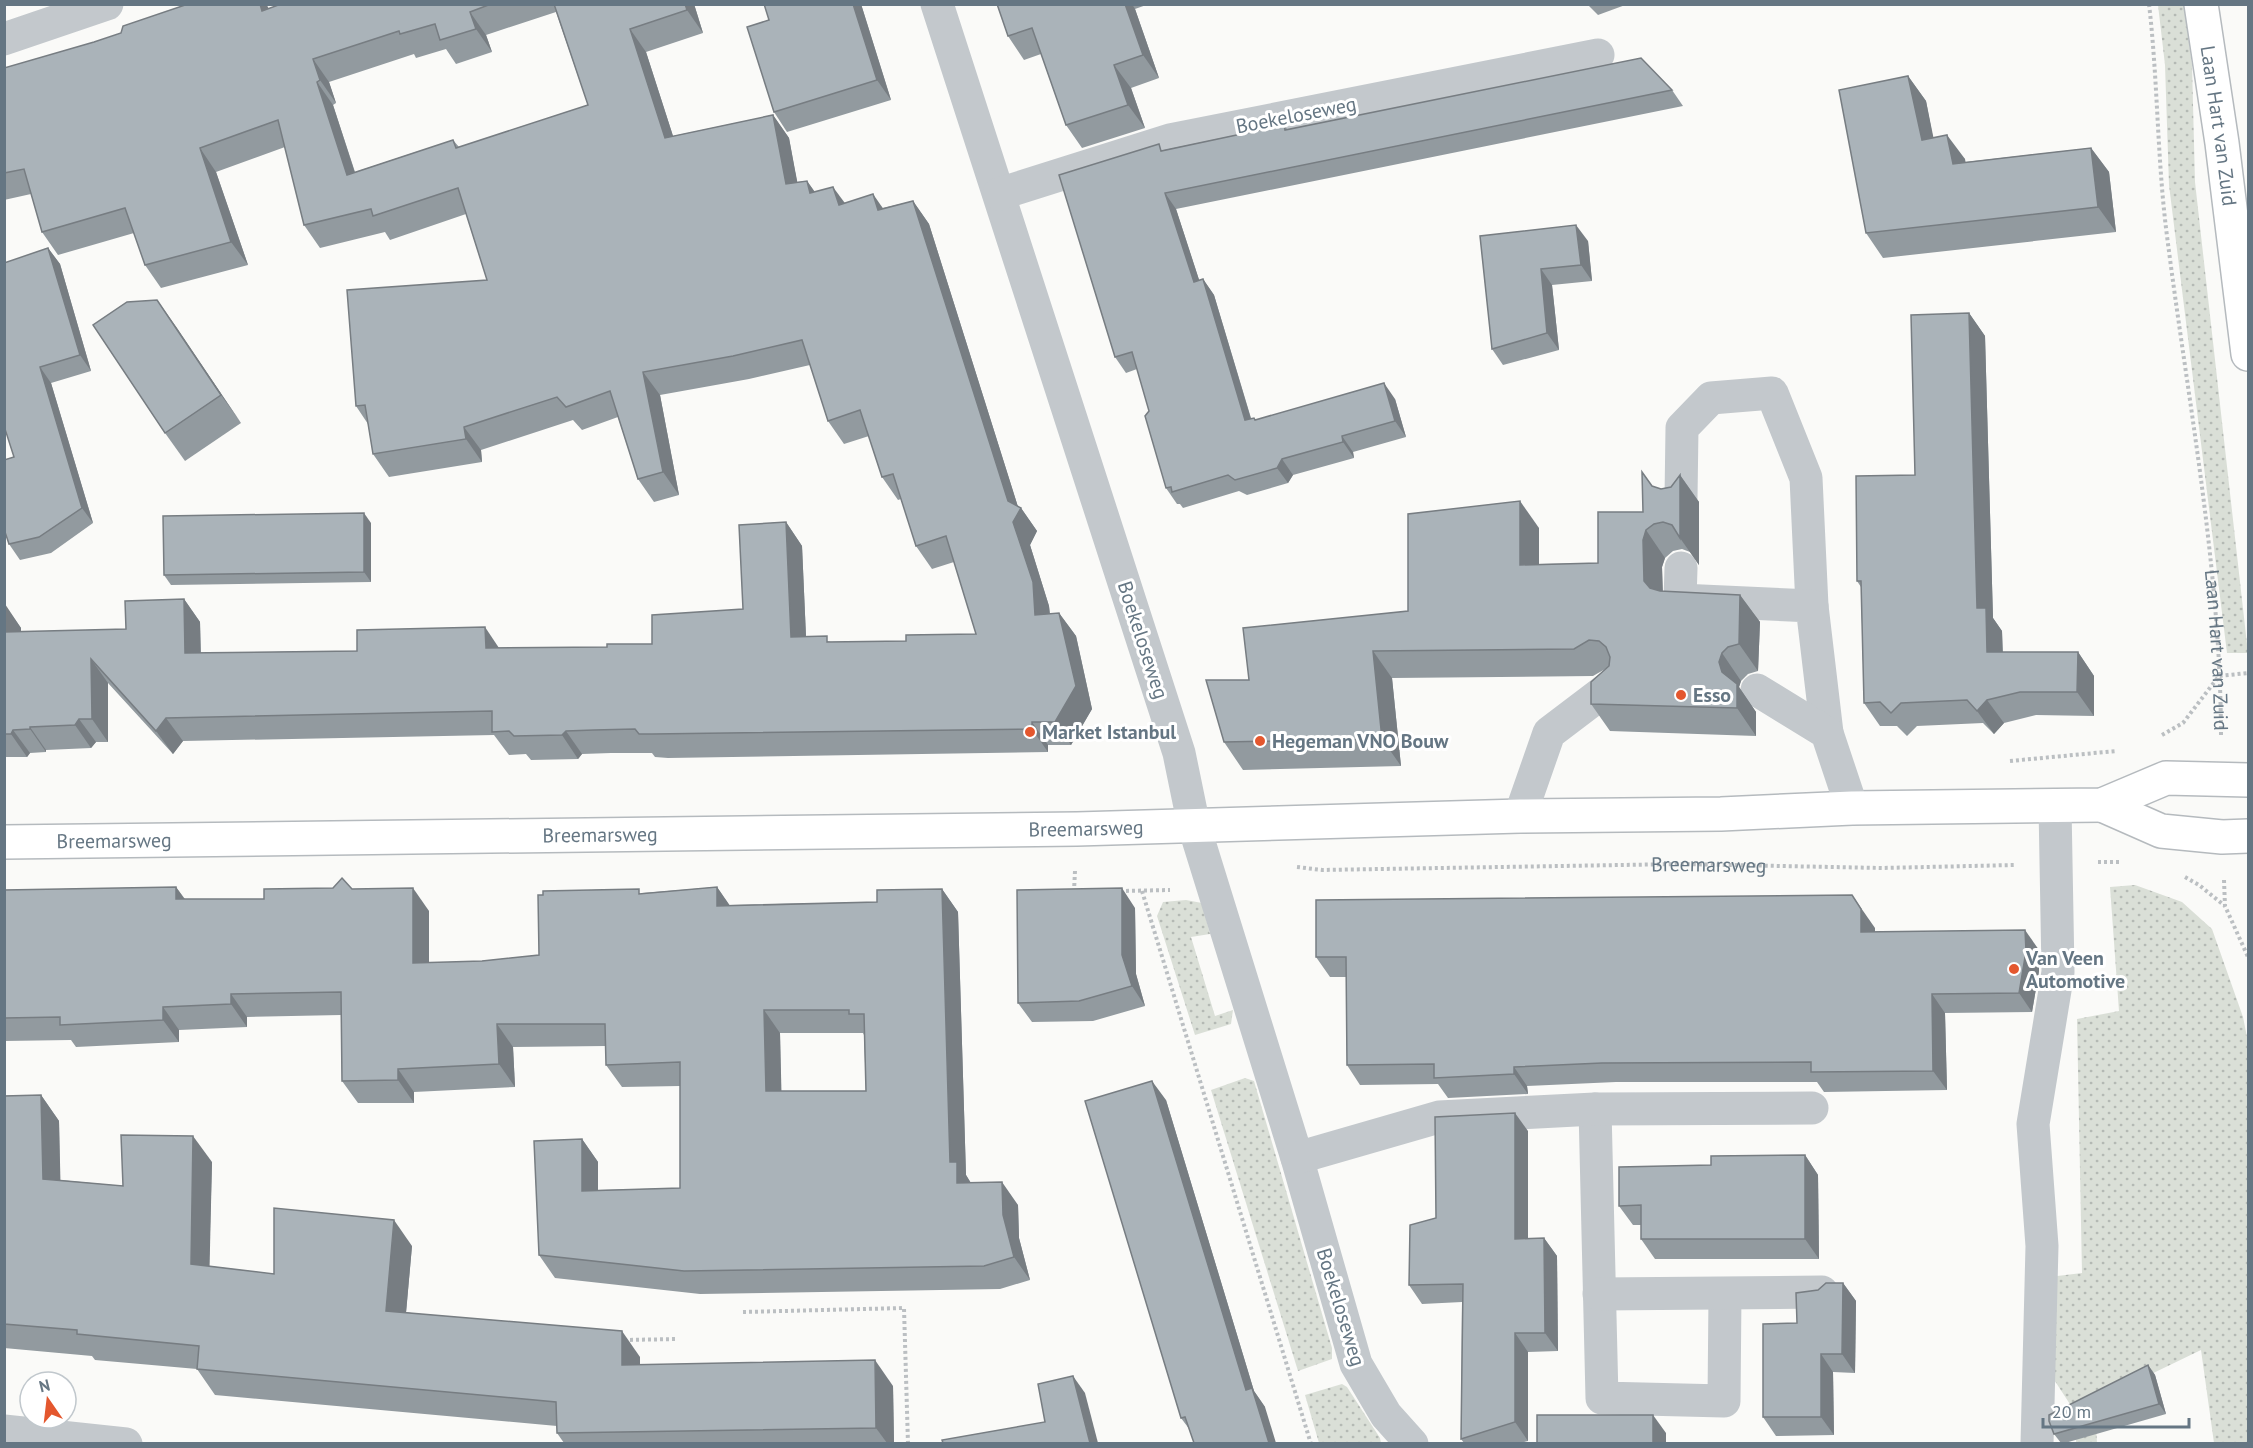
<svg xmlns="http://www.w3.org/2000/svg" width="2253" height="1448" viewBox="0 0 2253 1448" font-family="'PT Sans',sans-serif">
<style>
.grass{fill:url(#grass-dots)}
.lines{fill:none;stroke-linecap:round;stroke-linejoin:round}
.major-casing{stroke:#b5babe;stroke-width:36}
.path{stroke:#bbbfc2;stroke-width:4;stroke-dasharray:3 3;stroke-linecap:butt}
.minor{stroke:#c3c8cc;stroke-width:33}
.major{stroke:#fff;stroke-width:33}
.wall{fill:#929a9f;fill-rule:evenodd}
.shaded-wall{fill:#777d82}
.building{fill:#aab3b9;stroke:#777d82;stroke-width:1.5;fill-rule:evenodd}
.poi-dot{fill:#e4572e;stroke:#fff;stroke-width:2}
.labels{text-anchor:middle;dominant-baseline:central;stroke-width:6;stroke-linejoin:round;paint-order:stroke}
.street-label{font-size:20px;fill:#657683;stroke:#fff}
.poi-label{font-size:20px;font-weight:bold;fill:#657683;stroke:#fff;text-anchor:start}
</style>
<defs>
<pattern id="grass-dots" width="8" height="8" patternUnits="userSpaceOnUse" patternTransform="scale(1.5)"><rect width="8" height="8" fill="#dadfd7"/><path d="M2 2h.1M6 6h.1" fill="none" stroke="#b4b9b4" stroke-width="1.8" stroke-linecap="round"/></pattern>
</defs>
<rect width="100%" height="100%" fill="#fafaf8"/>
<!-- grass -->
<g class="grass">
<polygon points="2158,5 2184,5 2192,65 2195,182 2248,653 2227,653 2169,185 2165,65"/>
<polygon points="2135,885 2182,902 2212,929 2243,1017 2248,1042 2248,1443 2214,1443 2201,1350 2112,1393 2096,1426 2097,1443 2076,1443 2077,1415 2051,1375 2049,1277 2082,1273 2077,1019 2119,1011 2110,887"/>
<polygon points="1186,900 1202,903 1210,934 1191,937 1215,1016 1233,1010 1231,1024 1195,1035 1157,916 1163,902"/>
<polygon points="1245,1078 1254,1081 1332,1348 1332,1359 1298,1371 1211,1090"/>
<polygon points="1342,1384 1347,1387 1380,1438 1381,1443 1319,1443 1305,1395"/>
</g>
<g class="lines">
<!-- major casing -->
<g class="major-casing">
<g id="major">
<path id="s3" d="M2201,4l21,139 26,211"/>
<polyline points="2102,805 2161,831 2222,837 2248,836"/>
<path id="s4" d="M4,842l1073,-13 443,-13 201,-2 131,-6 250,-3 64,-27 82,2"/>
</g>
</g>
<!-- path -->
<g class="path">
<path id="s1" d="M2149,4c9,77 8,155 18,232 21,166 54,334 54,502"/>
<polyline points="2162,735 2183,723 2219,676 2248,673"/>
<polyline points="2010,761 2116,751"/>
<polyline points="2098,862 2120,862"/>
<path id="s2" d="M1297,867l25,3 359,-6 201,4 133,-3"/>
<polyline points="1075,871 1074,891 1077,891"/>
<polyline points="2185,877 2199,885 2225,906"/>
<polyline points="2224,880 2225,906 2248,957"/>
<polyline points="1120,891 1170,890"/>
<polyline points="1142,891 1311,1444"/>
<polyline points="743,1312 904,1308 908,1444"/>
<polyline points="624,1340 677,1339"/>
</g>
<!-- minor -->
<g class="minor">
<polyline points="937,4 1179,753 1194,826 1297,1158 1356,1364 1386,1415 1412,1444"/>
<polyline points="4,39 107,4"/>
<polyline points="999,194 1170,140 1598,55"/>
<polyline points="1681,498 1682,428 1711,398 1772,393 1806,478 1812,606"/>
<polyline points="1681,568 1680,600 1812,606 1827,733"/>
<polyline points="1757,690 1827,733 1852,808"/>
<polyline points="1520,816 1549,733 1611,686"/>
<polyline points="1595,1109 1602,1398 1724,1401 1725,1294"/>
<polyline points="1297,1158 1439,1117 1595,1109 1812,1108"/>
<polyline points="1599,1294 1822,1292"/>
<polyline points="4,1431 126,1444"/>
<polyline points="2037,1444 2042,1246 2033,1124 2058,972 2055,806"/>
</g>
<!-- major -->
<use href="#major" class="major"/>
</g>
<!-- wall -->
<g class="wall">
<path d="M266,4l3,5 12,-5h413l9,29 -57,19 27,84 100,-21 16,23 8,44 10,-1 8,11 30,11 38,5 30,-7 16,23 89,283 3,1 16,23 -7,14 19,61 1,8 9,-1 17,23 16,73 -21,36h-23v7l-380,6 -13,-1 -3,-4h-41l-29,1 -4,5 -47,1 -5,-6 -17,1 -15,-20 -311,6 -10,13 -65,-71v59h-12l-5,6 -45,2v2l-16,1 -3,4h-23v-153l17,24v4l105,-3 58,-30 16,23 1,31 406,-6 45,-3 91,-35 43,-87 16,24 4,90 25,6 75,-1 70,-7 -22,-72 -22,7 -16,-23 -15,-47 -3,1 -16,-23 -13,-41 -25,8 -16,-23 -18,-56 -61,14 -89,16 19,100 -25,7 -16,-23 -20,-62 -36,13 -9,-10 -92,30 1,12 -93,15 -16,-23 -5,-30 -12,-18 131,-126 -21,-66 -76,26 -5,-8 -65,16 -16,-23 -19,-78 -69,25 32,93 -87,23 -16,-23 -11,-32 -76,22 -16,-23 -11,-38 -27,6v-132zM556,12l32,93 -129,42 -6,-7 -98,32 -22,-67 3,-2 -7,-21 85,-28 2,4 30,-9 10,15 36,-12 -6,-17z"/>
<polygon points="861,4 891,100 787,132 774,112"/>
<polygon points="997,4 1149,4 1135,9 1159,78 1131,88 1145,128 1082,148 1066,125 1041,54 1024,60 1008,36"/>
<polygon points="1587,4 1628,4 1598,15"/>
<polygon points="1908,76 1926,101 1933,138 1965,159 1965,162 2091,148 2109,172 2116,232 1883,258 1866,233"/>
<polygon points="1672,90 1683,106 1176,209 1199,280 1203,279 1214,295 1251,418 1256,420 1395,399 1406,437 1353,452 1354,458 1293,475 1288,483 1247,495 1239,491 1183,508 1180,504 1177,504 1166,488 1149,411 1137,369 1126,373 1115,357 1164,150 1284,125 1288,130"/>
<polygon points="1480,236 1588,241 1592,281 1552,285 1559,350 1503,365 1492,349"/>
<polygon points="48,248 60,264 91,371 51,383 93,523 51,553 20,560 9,544"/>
<polygon points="157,300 241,423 185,461 165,433"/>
<polygon points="1969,313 1985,336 1993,618 2002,631 2003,652 2078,652 2094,676 2094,716 2036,715 2004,723 1994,734 1983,723 1917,726 1907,736 1897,726 1880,726 1864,703 1861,587 1857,581 1915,475"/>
<polygon points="1680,475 1699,502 1699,565 1690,552 1682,549 1673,551 1665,558 1662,567 1663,592 1740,595 1760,622 1758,671 1748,674 1741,681 1739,687 1756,712 1756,736 1610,731 1591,704 1607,668 1593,676 1392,678 1401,766 1243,770 1224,742 1249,680 1408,611 1539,528 1539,564 1598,563 1643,512 1653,487 1661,489 1671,487"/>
<polygon points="371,523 371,582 171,585 164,575"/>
<path d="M176,887l9,12h79l88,-10 77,22v52l53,-2 57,-6 103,-62 75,-6 12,18 148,-3 65,-13 16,23 8,263 5,8 47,22 1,33 11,42 -30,9 -300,5 -145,-16 -16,-23 43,-116 16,23v28l82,-2v-102l-58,1 -16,-22v-19l-93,1 2,40 -101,5v11h-56l-16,-22 -1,-66 -94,2v10l-68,3v12l-103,5 -5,-7 -67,1v-151zM780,1033h83l1,2 2,56h-85z"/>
<polygon points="1135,908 1136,974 1145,1006 1093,1021 1032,1022 1018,1003"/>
<polygon points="1875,928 1875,932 2039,950 2039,971 2032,1012 1945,1013 1947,1090 1824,1092 1817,1082 1616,1082 1527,1086 1528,1094 1448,1098 1438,1084 1360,1085 1347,1065 1346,977 1330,977 1316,957"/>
<polygon points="41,1095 59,1121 60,1180 123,1186 212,1162 209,1266 274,1274 412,1246 406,1312 640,1357 640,1365 893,1386 894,1443 564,1443 557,1433 557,1426 215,1395 197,1369 95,1360 92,1356 4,1348 4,1096"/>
<polygon points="1166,1100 1254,1391 1265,1407 1190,1430 1181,1418"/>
<polygon points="1528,1131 1528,1238 1544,1238 1557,1256 1558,1351 1528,1352 1528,1441 1520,1443 1464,1443 1461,1439 1462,1302 1422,1304 1409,1285 1436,1218"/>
<polygon points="1805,1155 1818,1175 1819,1259 1655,1259 1641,1239 1641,1225 1633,1225 1619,1206 1711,1165"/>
<polygon points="1843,1283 1856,1301 1855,1373 1833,1372 1834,1435 1776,1436 1763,1417 1797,1323 1818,1290"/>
<polygon points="2148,1365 2155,1375 2166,1414 2065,1443 2061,1443 2054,1434"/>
</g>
<!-- shaded-wall -->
<g class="shaded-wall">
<polygon points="260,4 266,4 270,11 262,11"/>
<polygon points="685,4 694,4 703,33 687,10"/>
<polygon points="853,4 861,4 891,100 877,80"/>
<polygon points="1125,4 1132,4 1135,9 1159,78 1143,55"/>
<polygon points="470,12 486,35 492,52 476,29"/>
<polygon points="630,29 646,52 681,161 665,138"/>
<polygon points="313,59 329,82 336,103 320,80"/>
<polygon points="1114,65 1131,88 1145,128 1128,105"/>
<polygon points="1908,76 1926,101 1939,165 1922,140"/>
<polygon points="317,82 333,105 363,198 347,175"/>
<polygon points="773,115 789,138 802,207 786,184"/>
<polygon points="1947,135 1965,159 1971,189 1953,164"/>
<polygon points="200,148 216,172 248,265 231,242"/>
<polygon points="2091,148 2109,172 2116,232 2098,207"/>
<polygon points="807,181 823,204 810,193"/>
<polygon points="833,187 850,210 839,205"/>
<polygon points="1165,193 1176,209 1205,298 1194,282"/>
<polygon points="873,194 889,217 878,210"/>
<polygon points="913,201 929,224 1019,510 1021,508 1037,531 1030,545 1049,606 1052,638 1035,615 1008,501"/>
<polygon points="1576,225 1588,241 1592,281 1581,265"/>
<polygon points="48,248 60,264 91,371 80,355"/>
<polygon points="1541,269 1552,285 1559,350 1547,333"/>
<polygon points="1203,279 1214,295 1256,436 1245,420"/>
<polygon points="157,300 177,328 241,423 221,395"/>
<polygon points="1969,313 1985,336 1993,618 2002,631 2003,675 1987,652 1977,608"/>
<polygon points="40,367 51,383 93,523 82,508"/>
<polygon points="643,372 660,395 679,495 663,472"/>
<polygon points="1384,383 1395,399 1406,437 1395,421"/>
<polygon points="464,427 481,450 482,462 466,439"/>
<polygon points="1342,436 1353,452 1354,458 1343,442"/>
<polygon points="1282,459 1293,475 1288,483 1277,468"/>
<polygon points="1680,475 1699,502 1699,565 1680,538"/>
<polygon points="1520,501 1539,528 1539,592 1520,565"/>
<polygon points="364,513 371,523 371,582 364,572"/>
<polygon points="786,522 802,546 807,660 791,637"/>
<polygon points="1646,530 1665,558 1662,567 1663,608 1644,581 1643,540"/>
<polygon points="1740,595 1760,622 1758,671 1739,644"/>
<polygon points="184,599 200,622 201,676 185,653"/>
<polygon points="5,604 21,628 21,655 4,632"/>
<polygon points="1059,613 1076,636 1092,709 1071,745 1055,722"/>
<polygon points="485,627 501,651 486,648"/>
<polygon points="1373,651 1392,678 1401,766 1382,739"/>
<polygon points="2078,652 2094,676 2094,716 2077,692"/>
<polygon points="1722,653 1741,681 1739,687 1756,712 1756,736 1737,708 1722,672 1719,662"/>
<polygon points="91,659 108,683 108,742 92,719"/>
<polygon points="1987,700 2004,723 1994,734 1977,711"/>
<polygon points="166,718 183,741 173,754 156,731"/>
<polygon points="79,719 96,742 91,748 75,725"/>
<polygon points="1032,722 1048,745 1048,752 1032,729"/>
<polygon points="30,727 46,750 46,752 30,729"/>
<polygon points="13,730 30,753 27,757 11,734"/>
<polygon points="566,731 582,754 578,759 562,735"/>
<polygon points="176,887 192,910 176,899"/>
<polygon points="717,887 733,910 717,906"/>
<polygon points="413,888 429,911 429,986 413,963"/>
<polygon points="1122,888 1135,908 1136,974 1145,1006 1132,986 1122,955"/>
<polygon points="942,889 958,912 966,1175 972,1185 957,1183 950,1162"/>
<polygon points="1852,895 1875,928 1875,952 1861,932"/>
<polygon points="2025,930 2039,950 2039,971 2032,1012 2019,993"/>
<polygon points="231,994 247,1017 247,1027 231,1004"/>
<polygon points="1932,994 1945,1013 1947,1090 1933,1071"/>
<polygon points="163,1007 179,1030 179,1042 163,1020"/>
<polygon points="764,1010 780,1033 782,1114 766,1091"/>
<polygon points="497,1024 513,1047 515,1087 499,1064"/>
<polygon points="1514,1067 1527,1086 1528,1094 1514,1074"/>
<polygon points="398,1069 414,1092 414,1103 398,1080"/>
<polygon points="1152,1081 1166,1100 1254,1391 1265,1407 1276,1443 1269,1443 1246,1390"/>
<polygon points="41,1095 59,1121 61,1204 43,1179"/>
<polygon points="1515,1113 1528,1131 1528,1257 1515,1239"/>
<polygon points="193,1136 212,1162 209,1290 191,1264"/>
<polygon points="582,1139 598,1162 598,1213 582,1191"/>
<polygon points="1805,1155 1818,1175 1819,1259 1805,1239"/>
<polygon points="1002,1182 1018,1205 1019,1238 1030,1280 1014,1257 1003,1215"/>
<polygon points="394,1220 412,1246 404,1336 386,1311"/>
<polygon points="1544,1238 1557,1256 1558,1351 1545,1333"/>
<polygon points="1843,1283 1856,1301 1855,1373 1842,1354"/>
<polygon points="622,1331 640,1357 640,1391 622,1365"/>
<polygon points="1515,1333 1528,1352 1528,1441 1515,1422"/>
<polygon points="1821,1354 1833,1372 1834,1435 1821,1417"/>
<polygon points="875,1360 893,1386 894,1443 887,1443 876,1428"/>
<polygon points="2148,1365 2155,1375 2166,1414 2159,1404"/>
<polygon points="1073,1376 1085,1393 1098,1443 1090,1443"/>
<polygon points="1653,1415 1666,1433 1666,1443 1653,1443"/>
</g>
<!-- building -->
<g class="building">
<polygon points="188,4 260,4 262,11 281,4 491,4 470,12 476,29 440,40 435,24 400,34 399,31 313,59 320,80 317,82 347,175 453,140 456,148 588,105 554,4 685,4 687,10 630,29 665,138 773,115 786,184 807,181 810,193 833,187 839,205 873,194 878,210 913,201 1008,501 1021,508 1013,522 1033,582 1035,615 1059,613 1076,686 1055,722 1032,722 1032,729 652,734 639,734 635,729 594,730 566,731 562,735 514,736 509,731 492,732 492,711 166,718 156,731 91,659 92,719 79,719 75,725 30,727 30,729 13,730 11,734 4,734 4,632 126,629 125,601 184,599 185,653 357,651 357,630 485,627 486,648 607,647 607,644 652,644 652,615 743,609 739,525 786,522 791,637 827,636 827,642 906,641 906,635 976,634 946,536 916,546 893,474 882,477 860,410 828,421 802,340 733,356 643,372 663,472 638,479 610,391 566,407 557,397 464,427 466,439 373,454 365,405 356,406 347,290 487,280 458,188 373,216 371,209 304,225 278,120 200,148 231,242 145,265 125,208 42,232 24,169 4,173 4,68 94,42 121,33 123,26"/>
<polygon points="764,4 853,4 877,80 774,112 747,27 769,20"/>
<polygon points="997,4 1125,4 1143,55 1114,65 1128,105 1066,125 1032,28 1008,36"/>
<polygon points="1641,58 1672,90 1165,193 1194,282 1203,279 1245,420 1254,418 1255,420 1384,383 1395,421 1342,436 1343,442 1282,459 1277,468 1235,480 1228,475 1172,492 1171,487 1166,488 1145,416 1149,411 1132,352 1115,357 1059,175 1159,144 1161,151 1284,125 1285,130"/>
<polygon points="1908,76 1922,140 1947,135 1953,164 2091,148 2098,207 1866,233 1839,90"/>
<polygon points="1576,225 1581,265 1541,269 1547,333 1492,349 1480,236"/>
<polygon points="48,248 80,355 40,367 82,508 39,537 9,544 4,529 4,460 14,457 4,426 4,263"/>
<polygon points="157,300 221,395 165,433 93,325 127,302"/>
<polygon points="1969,313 1977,608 1986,608 1987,652 2078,652 2077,692 2020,692 1987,700 1977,711 1967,700 1901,703 1891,713 1880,702 1864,703 1861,581 1857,581 1856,476 1915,475 1911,315"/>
<polygon points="1642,472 1652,486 1661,489 1671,487 1680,475 1680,538 1672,525 1663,522 1654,524 1646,530 1643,540 1644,581 1650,588 1660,591 1740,595 1739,644 1728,647 1722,653 1719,662 1722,672 1737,684 1737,708 1591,704 1591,682 1609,666 1610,657 1606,647 1599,641 1589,640 1574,649 1373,651 1382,739 1224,742 1206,680 1249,680 1243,628 1408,611 1408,514 1520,501 1520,565 1598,563 1598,512 1643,512"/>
<polygon points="364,513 364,572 164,575 163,516"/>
<path d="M342,878l10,11 61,-1v75l69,-2 57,-6 -1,-60h5v-4l96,-2v5l78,-7v19l160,-4v-12l65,-1 8,273h7v21l45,-1 1,33 11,42 -30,9 -300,5 -145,-16 -5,-114 48,-2v52l98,-3v-126l-74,3 -1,-41h-108l2,40 -101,5v11l-56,1 -1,-89 -110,2v10l-68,3v13l-103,5v-8l-56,1v-128l172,-3v12h88v-10l69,-1zM764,1010h85v4h15l2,77h-100z"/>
<polygon points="1122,888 1122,955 1132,986 1079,1001 1018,1003 1017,890"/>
<polygon points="1852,895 1861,909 1861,932 2025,930 2026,951 2019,993 1932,994 1933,1071 1811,1072 1811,1062 1602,1063 1514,1067 1514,1074 1434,1078 1434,1064 1347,1065 1346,957 1316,957 1316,900"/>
<polygon points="1152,1081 1246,1390 1252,1388 1269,1443 1194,1443 1185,1417 1181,1418 1085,1101"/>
<polygon points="41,1095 43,1179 123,1186 121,1135 193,1136 191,1264 274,1274 274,1208 394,1220 386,1311 622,1331 622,1365 875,1360 876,1428 557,1433 556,1402 197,1369 199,1346 77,1334 77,1330 4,1324 4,1096"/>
<polygon points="1515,1113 1515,1239 1544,1238 1545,1333 1515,1333 1515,1422 1461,1439 1463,1284 1409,1285 1410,1225 1436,1218 1435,1117"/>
<polygon points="1805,1155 1805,1239 1641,1239 1641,1205 1619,1206 1619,1167 1711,1165 1711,1156"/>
<polygon points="1826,1283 1843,1283 1842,1354 1821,1354 1821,1417 1763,1417 1763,1324 1797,1323 1796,1293 1818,1290"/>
<polygon points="2148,1365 2159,1404 2054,1434 2049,1421 2049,1415"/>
<polygon points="1073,1376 1090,1443 943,1443 942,1440 1045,1422 1038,1384"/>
<rect x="1537" y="1415" width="116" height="28"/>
</g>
<!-- markers -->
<g class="poi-dot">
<circle cx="1681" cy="695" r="6"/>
<circle cx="1030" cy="732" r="6"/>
<circle cx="1260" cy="741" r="6"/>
<circle cx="2014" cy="969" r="6"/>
</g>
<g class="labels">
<!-- street labels -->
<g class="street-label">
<text transform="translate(1296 115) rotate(-11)">Boekeloseweg</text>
<text stroke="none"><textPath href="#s3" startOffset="123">Laan Hart van Zuid</textPath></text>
<text transform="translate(1143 640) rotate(72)">Boekeloseweg</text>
<text stroke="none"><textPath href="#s1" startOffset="650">Laan Hart van Zuid</textPath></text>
<text stroke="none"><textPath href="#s4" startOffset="1082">Breemarsweg</textPath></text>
<text stroke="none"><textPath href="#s4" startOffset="596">Breemarsweg</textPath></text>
<text stroke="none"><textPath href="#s4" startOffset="110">Breemarsweg</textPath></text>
<text stroke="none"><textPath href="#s2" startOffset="412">Breemarsweg</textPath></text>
<text transform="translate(1341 1307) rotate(73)">Boekeloseweg</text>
</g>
<!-- poi labels -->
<g class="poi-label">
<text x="1693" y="695">Esso</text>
<text x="1042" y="732">Market Istanbul</text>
<text x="1272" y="741">Hegeman VNO Bouw</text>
<text x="2026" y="958">Van Veen<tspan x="2026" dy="23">Automotive</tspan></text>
</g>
</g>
<!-- border -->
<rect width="2253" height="1448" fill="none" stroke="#657683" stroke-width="12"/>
<!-- north arrow -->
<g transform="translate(48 1400) rotate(346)"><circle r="28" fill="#ffffff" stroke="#c1c8cd" stroke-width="1.5"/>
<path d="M0-4.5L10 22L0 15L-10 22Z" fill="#e4572e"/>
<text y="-9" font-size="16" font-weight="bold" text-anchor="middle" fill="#657683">N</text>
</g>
<!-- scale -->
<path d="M2043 1418v9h146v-9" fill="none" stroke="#657683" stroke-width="3"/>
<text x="2052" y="1418" font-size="18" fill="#657683" stroke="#ffffff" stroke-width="4.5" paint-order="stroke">20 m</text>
</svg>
